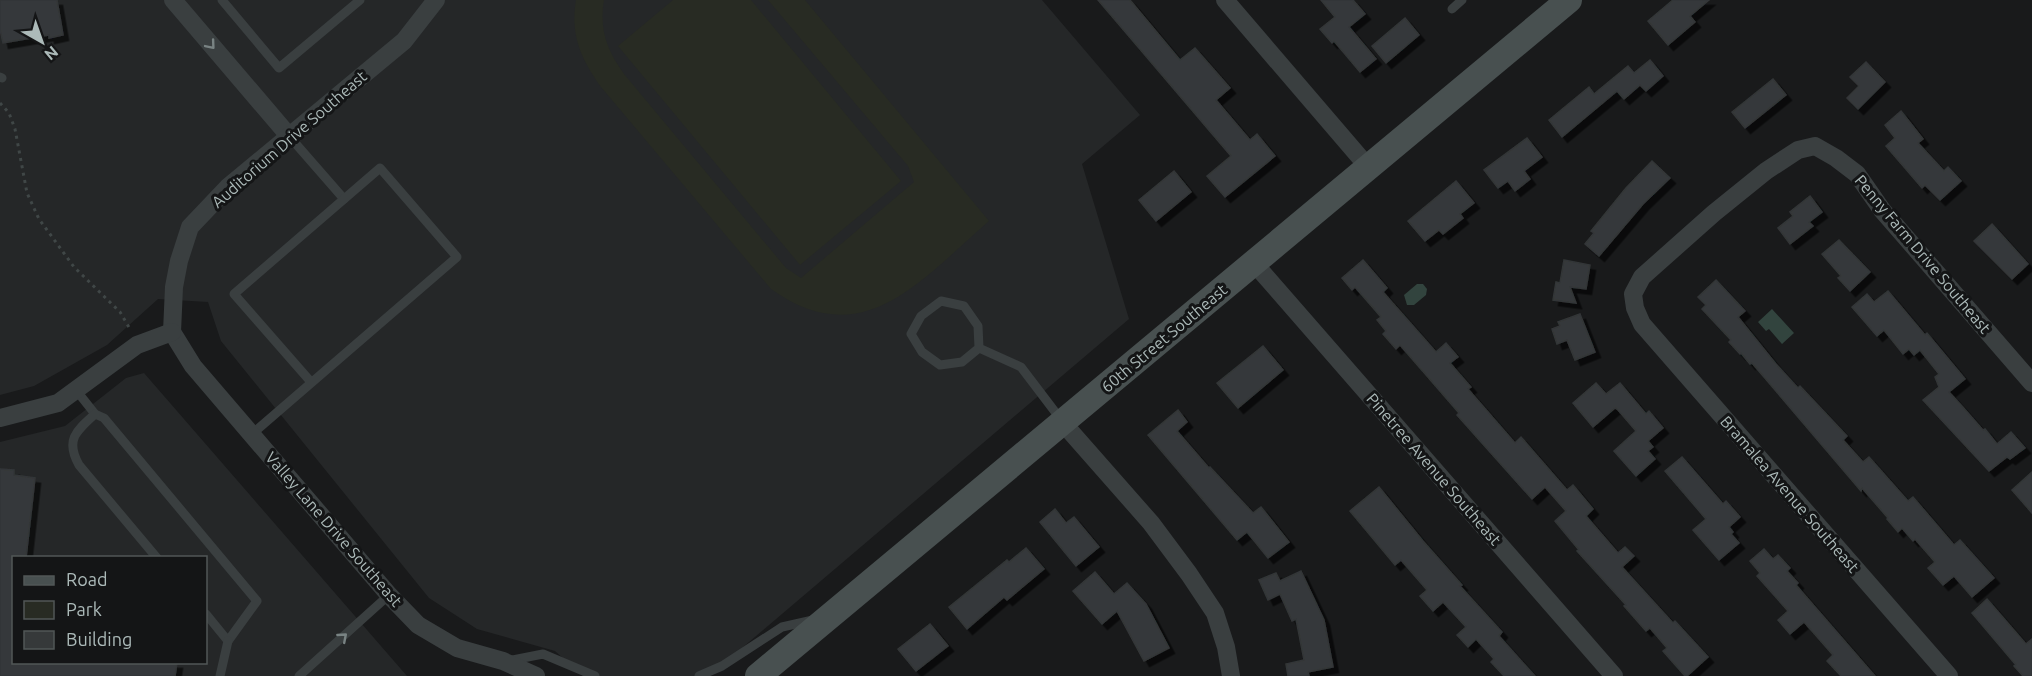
<svg xmlns="http://www.w3.org/2000/svg" width="2032" height="676" viewBox="0 0 2032 676" font-family="Ubuntu,sans-serif">
<style>
.built{fill:#252728;fill-rule:evenodd}
.green{fill:#282b23}
.water{fill:#32443e}
.building{fill:#36393a;stroke:#333637;stroke-width:1.5;filter:url(#shadow)}
.lines{fill:none;stroke-linecap:round;stroke-linejoin:round}
.path{stroke:#404747;stroke-width:3;stroke-dasharray:3 4.5;stroke-linecap:butt}
.lane{stroke:#3a3f40;stroke-width:9}
.street{stroke:#3a3f40;stroke-width:18}
.secondary{stroke:#485050;stroke-width:26}
.oneway{stroke:#798383}
.labels{text-anchor:middle;dominant-baseline:central;stroke-width:6;stroke-linejoin:round;paint-order:stroke}
.street-label{font-size:16px;fill:#acbab9;stroke:#141516}
</style>
<defs>
<filter id="shadow"><feDropShadow dx="5.5" dy="5.5" stdDeviation="0" flood-color="#0009"/></filter>
</defs>
<rect width="100%" height="100%" fill="#191a1b"/>
<!-- built -->
<g class="built">
<polygon points="0,0 1042,0 1140,115 1082,164 1129,319 709,676 583,676 555,651 477,629 429,598 221,341 208,302 158,299 107,345 34,386 0,395"/>
<path d="M144,373l263,303h1h-408v-234l65,-16 61,-48zM14,558h192v104h-192z"/>
</g>
<!-- green -->
<g class="green">
<path d="M576,0h28c-5,30 3,50 20,74l162,194 15,10 113,-96 -6,-16 -140,-166h37l184,221c-68,59 -126,134 -218,68l-170,-202c-20,-28 -31,-52 -25,-87z"/>
<polygon points="673,0 751,0 901,181 800,265 618,46"/>
</g>
<!-- water -->
<g class="water">
<polygon points="1417,284 1423,284 1427,289 1426,295 1414,305 1407,305 1404,295"/>
<polygon points="1772,309 1794,333 1782,344 1769,329 1766,331 1758,322"/>
</g>
<!-- building -->
<g class="building">
<polygon points="0,0 57,0 63,35 49,38 49,35 3,43 0,29"/>
<polygon points="1098,0 1130,0 1180,60 1195,48 1230,88 1216,100 1250,140 1257,134 1275,156 1225,197 1207,176 1231,156"/>
<polygon points="1321,0 1353,0 1365,14 1349,27 1376,59 1360,72 1334,41 1332,43 1320,29 1335,17"/>
<polygon points="1673,0 1709,0 1690,16 1695,22 1668,45 1648,21"/>
<polygon points="1405,18 1419,35 1386,63 1372,46"/>
<polygon points="1650,60 1663,76 1646,91 1640,85 1624,99 1617,91 1562,137 1549,120 1589,87 1594,94 1628,66 1634,73"/>
<polygon points="1866,62 1885,82 1858,109 1847,98 1859,86 1850,77"/>
<polygon points="1773,79 1786,95 1745,128 1732,112"/>
<polygon points="1901,111 1923,139 1918,143 1944,171 1948,167 1961,181 1940,200 1925,185 1922,188 1886,146 1895,138 1885,125"/>
<polygon points="1527,138 1542,157 1524,171 1530,179 1515,191 1508,181 1498,188 1484,170"/>
<polygon points="1652,161 1670,178 1643,204 1599,256 1585,244 1594,233 1591,231 1626,188"/>
<polygon points="1174,171 1191,192 1156,221 1139,200"/>
<polygon points="1456,181 1474,203 1460,214 1463,218 1443,234 1439,230 1425,241 1408,221"/>
<polygon points="1810,196 1822,212 1809,222 1813,226 1790,244 1778,228 1793,216 1790,212"/>
<polygon points="1992,224 2028,264 2012,279 1974,241"/>
<polygon points="1839,240 1870,272 1850,291 1838,278 1841,276 1822,254"/>
<polygon points="1363,260 1387,288 1383,292 1436,352 1446,343 1458,357 1450,363 1471,387 1468,389 1515,443 1521,437 1567,490 1573,485 1593,509 1586,516 1618,553 1625,547 1634,556 1622,567 1673,623 1675,621 1708,657 1687,676 1685,676 1663,651 1667,648 1650,628 1646,631 1624,606 1626,605 1577,551 1579,550 1555,521 1566,511 1545,487 1532,499 1457,415 1459,413 1400,345 1396,349 1383,334 1386,331 1377,320 1381,317 1355,287 1352,290 1342,278"/>
<polygon points="1564,260 1590,265 1586,289 1570,287 1576,303 1553,300 1556,282 1560,283"/>
<polygon points="1716,280 1745,311 1738,317 1776,364 1798,388 1800,386 1847,436 1843,440 1863,462 1869,457 1908,501 1913,497 1954,545 1960,540 1994,578 1972,597 1954,576 1943,585 1928,568 1935,562 1915,539 1913,541 1902,528 1898,532 1887,519 1888,518 1862,488 1861,491 1752,363 1750,364 1741,353 1740,354 1729,342 1731,340 1702,309 1706,305 1698,297"/>
<polygon points="1888,291 1925,335 1927,333 1965,379 1949,392 1961,405 1983,430 1985,429 1997,444 2011,432 2025,448 2010,459 2007,457 1989,471 1923,400 1939,387 1935,377 1939,374 1920,350 1914,355 1909,349 1903,354 1884,330 1877,336 1852,307 1867,294 1874,302"/>
<polygon points="1580,314 1595,352 1575,360 1567,340 1557,344 1552,329 1560,326 1558,322"/>
<polygon points="1263,346 1283,370 1238,408 1217,383"/>
<polygon points="1596,383 1606,394 1620,383 1646,414 1649,411 1663,428 1648,441 1653,447 1648,451 1655,459 1636,476 1614,451 1636,431 1618,410 1615,408 1593,427 1573,403"/>
<polygon points="1178,410 1187,422 1177,431 1209,468 1210,467 1253,513 1261,507 1289,542 1268,558 1247,532 1237,540 1148,435"/>
<polygon points="1682,457 1723,504 1726,501 1740,517 1729,527 1733,532 1731,534 1739,543 1719,560 1693,530 1706,519 1665,471"/>
<polygon points="0,469 14,470 14,475 35,478 26,558 14,558 14,663 177,663 175,676 0,676"/>
<polygon points="2032,472 2032,513 2012,490"/>
<polygon points="1379,487 1423,541 1462,585 1460,586 1502,632 1499,636 1535,676 1504,676 1491,662 1494,659 1476,639 1468,647 1457,635 1466,627 1443,602 1433,611 1420,596 1427,590 1401,560 1395,565 1350,511"/>
<polygon points="1055,509 1066,523 1074,517 1099,547 1076,566 1040,522"/>
<polygon points="1026,548 1044,569 1007,600 1004,597 967,629 949,607 1007,560 1009,562"/>
<polygon points="1764,549 1773,559 1778,555 1790,568 1787,571 1798,583 1796,585 1875,676 1841,676 1827,661 1833,655 1804,622 1790,634 1778,620 1788,611 1757,576 1760,573 1750,561"/>
<polygon points="1301,571 1324,620 1333,667 1308,672 1309,676 1288,676 1286,664 1304,660 1296,619 1292,621 1280,594 1268,600 1259,580 1276,573 1280,581"/>
<polygon points="1095,572 1114,594 1127,583 1146,604 1169,648 1144,661 1117,611 1102,624 1073,591"/>
<polygon points="1987,599 2026,644 2032,639 2032,676 2023,676 2014,666 2016,665 1972,613"/>
<polygon points="930,624 948,646 916,671 898,649"/>
</g>
<g class="lines">
<!-- path -->
<polyline class="path" points="0,103 9,113 15,129 27,193 39,219 74,267 120,312 130,329"/>
<!-- lane -->
<g class="lane">
<polyline points="222,0 279,68 360,0"/>
<polyline points="1452,9 1462,0"/>
<polyline points="0,77 2,78"/>
<polyline points="289,136 344,199"/>
<polyline points="979,348 978,326 964,306 941,301 921,316 911,334 922,352 940,365 962,362 979,348 1021,367 1062,421"/>
<polyline points="76,390 95,414 104,418 257,601 228,641 206,614"/>
<path d="M95,414c-19,17 -30,26 -16,51l78,93"/>
<polyline points="252,434 457,257 380,168 234,294 311,382"/>
<polyline points="507,661 543,654 595,676"/>
<polyline points="220,676 228,641"/>
<polyline points="299,676 389,595"/>
<polyline points="699,676 722,666 782,627 813,620"/>
</g>
<!-- street -->
<g class="street">
<polyline points="173,0 289,136"/>
<polyline points="1225,0 1369,168"/>
<polyline points="1254,263 1614,676"/>
<polyline points="172,332 193,366 389,595 418,625 457,648 503,661 536,676"/>
<polyline points="172,332 174,287 179,261 190,227 228,187 404,41 436,0"/>
<polyline points="0,418 58,403 137,345 172,332"/>
<polyline points="1063,423 1151,523 1189,574 1215,613 1226,647 1231,676"/>
<polyline points="1949,676 1642,324 1635,308 1633,294 1642,277 1714,213 1766,171 1798,150 1815,146 1836,158 1857,174 1882,210 2032,383"/>
</g>
<!-- secondary -->
<polyline class="secondary" points="758,676 1569,0"/>
</g>
<!-- one-way arrows -->
<defs><path id="oneway-chevron" d="M-2-3.5L2.5 0L-2 3.5" fill="none" stroke-width="1.6" stroke-linecap="round" stroke-linejoin="round" transform="scale(1.5)"/></defs>
<g class="oneway">
<use href="#oneway-chevron" transform="translate(211 45) rotate(50)"/>
<use href="#oneway-chevron" transform="translate(343 637) rotate(-41)"/>
</g>
<g class="labels">
<!-- street labels -->
<g class="street-label">
<text transform="translate(289 139) rotate(-41)">Auditorium Drive Southeast</text>
<text transform="translate(1923 254) rotate(50)">Penny Farm Drive Southeast</text>
<text transform="translate(1164 338) rotate(-40)">60th Street Southeast</text>
<text transform="translate(1434 469) rotate(49)">Pinetree Avenue Southeast</text>
<text transform="translate(1790 494) rotate(49)">Bramalea Avenue Southeast</text>
<text transform="translate(334 529) rotate(49)">Valley Lane Drive Southeast</text>
</g>
</g>
<!-- legend -->
<rect x="12" y="556" width="195" height="108" fill="#141516" stroke="#515757" stroke-width="1.5"/>
<rect x="24" y="576" width="30" height="9" fill="#485050" stroke="#515757" stroke-width="1.5"/>
<text x="66" y="586" font-size="18" fill="#acbab9">Road</text>
<rect x="24" y="601" width="30" height="18" fill="#282b23" stroke="#515757" stroke-width="1.5"/>
<text x="66" y="616" font-size="18" fill="#acbab9">Park</text>
<rect x="24" y="631" width="30" height="18" fill="#36393a" stroke="#515757" stroke-width="1.5"/>
<text x="66" y="646" font-size="18" fill="#acbab9">Building</text>
<!-- north arrow -->
<g transform="translate(42 42) rotate(140)" stroke="#141516" stroke-width="4.5" paint-order="stroke">
<path d="M0-4.5L10 22L0 15L-10 22Z" fill="#acbab9"/>
<text y="-9" font-size="16" font-weight="bold" text-anchor="middle" fill="#acbab9">N</text>
</g>
</svg>
